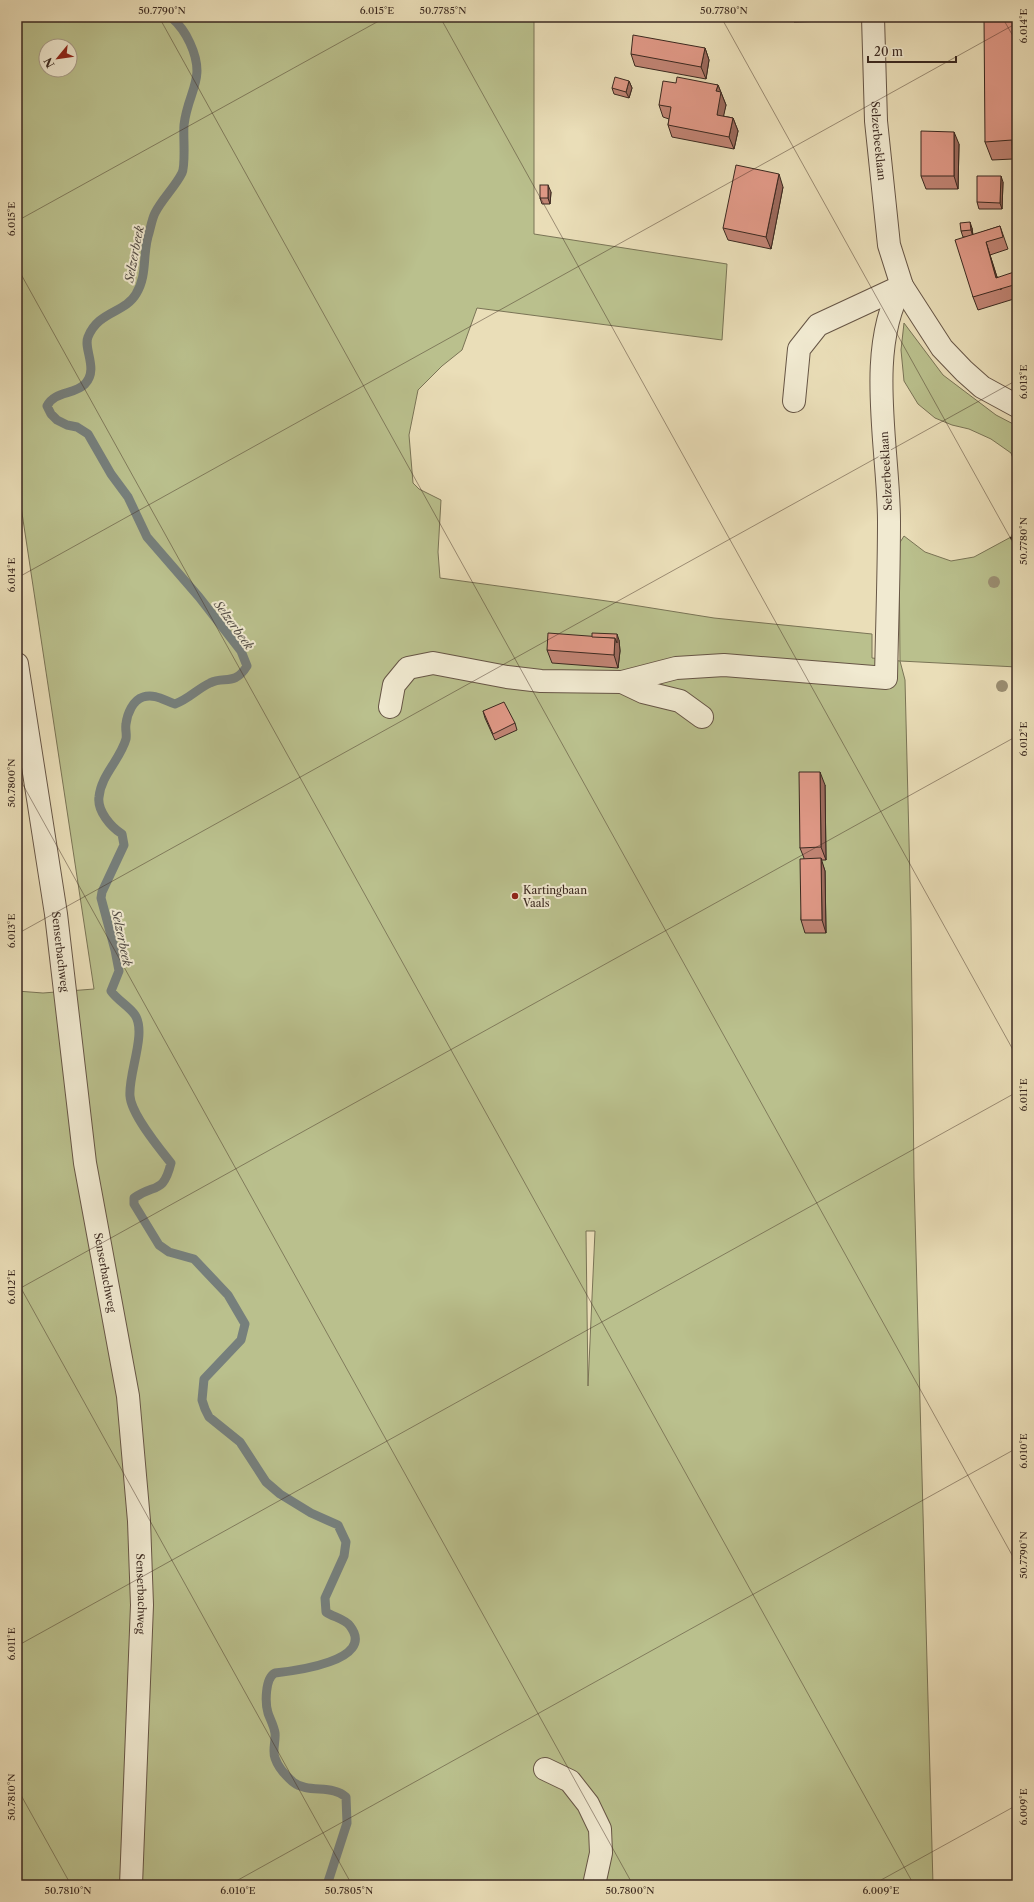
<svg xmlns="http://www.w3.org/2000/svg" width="1034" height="1902" viewBox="0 0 1034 1902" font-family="'Libre Caslon Text',serif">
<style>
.green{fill:#bac08d;stroke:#7a7456;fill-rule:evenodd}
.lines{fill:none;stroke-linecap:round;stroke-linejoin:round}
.stream{stroke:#767f7c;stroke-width:9}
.minor-casing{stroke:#675646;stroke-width:24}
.path{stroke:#3b2920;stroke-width:2.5;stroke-dasharray:3 2;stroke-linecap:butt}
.minor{stroke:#f1ead1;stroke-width:22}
.tree{fill:#9b8f73}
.wall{fill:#c18474;stroke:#3b2920}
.shaded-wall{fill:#9d6b5e;stroke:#3b2920}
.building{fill:#e09987;stroke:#3b2920}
.ticks{fill:none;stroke:#3b2920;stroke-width:1;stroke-opacity:0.45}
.poi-dot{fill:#8f2418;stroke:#f1ead1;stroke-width:1.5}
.labels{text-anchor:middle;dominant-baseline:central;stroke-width:4;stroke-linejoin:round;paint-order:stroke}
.street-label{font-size:11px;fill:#3b2920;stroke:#f1ead1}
.poi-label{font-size:11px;fill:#3b2920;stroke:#f1ead1;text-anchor:start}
.water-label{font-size:12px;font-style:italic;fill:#544d46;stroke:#f1ead1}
.neatline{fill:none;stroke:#3b2920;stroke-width:1.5}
.ticks-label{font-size:10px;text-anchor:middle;fill:#3b2920}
</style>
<rect width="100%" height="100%" fill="#eadeb8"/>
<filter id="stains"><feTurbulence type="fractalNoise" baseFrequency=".005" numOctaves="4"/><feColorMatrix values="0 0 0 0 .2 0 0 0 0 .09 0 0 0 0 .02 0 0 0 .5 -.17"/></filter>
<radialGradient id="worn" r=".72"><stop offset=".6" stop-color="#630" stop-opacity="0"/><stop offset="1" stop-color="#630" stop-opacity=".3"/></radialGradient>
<!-- green -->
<g class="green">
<path d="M17,17h517v217l193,30 -5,76 -245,-32 -15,42 -20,16 -24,24 -9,45 4,48 6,6 22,11 -3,52 2,26 174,24 100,16 158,16v24l28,3 -1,-117 5,-8 21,16 26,9 23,-4 37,-20 6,-13v143l-117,-6 5,19 6,241 3,257 19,707h-916v-894l26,2 51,-4 -77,-509zM46,46h24v24h-24zM586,1231h9l-7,155z"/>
<polygon points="904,323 943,375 996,415 1017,426 1017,469 1011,453 991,439 969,429 952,425 935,418 918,404 904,381 901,350"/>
</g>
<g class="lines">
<!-- stream -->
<path class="stream" d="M171,17c8,7 15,17 19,26 17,37 -2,47 -6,82 -1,11 2,40 -2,48 -7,14 -20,26 -27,40 -3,6 -4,13 -6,20 -7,20 -1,42 -13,61 -11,19 -38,17 -48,43 -5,12 11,32 -3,47 -11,11 -31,7 -38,22l4,8 6,6 10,5 10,2 11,7 23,40 17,23 19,40 52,60 42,54 6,15c-13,21 -23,9 -37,17 -13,6 -21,16 -35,21 -10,-3 -20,-11 -32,-7 -10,3 -16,17 -17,27 -1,5 1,10 0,15 -6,21 -25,36 -27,58 -2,14 12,30 23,37l2,11 -22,47 -1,6 14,52 4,21 -8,20c6,9 18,15 24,24 12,18 -7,59 -5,81 1,18 29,52 41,67 -8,32 -16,20 -37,35v6l25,41 10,7 25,7 34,36 17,29 -4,16 -37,39 -2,21 3,9 4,8 31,25 26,40 14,12 31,19 27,12 8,17 -2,14 -19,42 1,14c7,5 19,7 24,14 27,35 -57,45 -75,47 -10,5 -10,30 -7,40 2,6 6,13 7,20 1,8 -3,17 0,25 3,9 11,18 18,24 15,12 39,2 53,15l1,26 -20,62"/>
<!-- minor casing -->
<g class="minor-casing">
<g id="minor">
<path id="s1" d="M873,17l3,104 13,124 13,41 40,62 22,23 18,16 35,19"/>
<polyline points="794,401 799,349 818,325 902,286"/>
<path id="s2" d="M17,664l39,250 29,249 43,233 11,125 3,84 -11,280"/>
<polyline points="622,682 643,692 680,701 702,717"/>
<path d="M390,707l4,-22 14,-17 25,-5 74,14 34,4 81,1 54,-14 48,-3 162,13c1,-52 3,-105 3,-157 0,-71 -24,-172 13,-235"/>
<polyline points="545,1769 570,1781 588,1804 600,1829 601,1853 594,1885"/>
</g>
</g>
<!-- path -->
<polyline class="path" points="1011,537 1017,548"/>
<!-- minor -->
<use href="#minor" class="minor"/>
</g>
<!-- trees -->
<g class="tree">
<circle cx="994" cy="582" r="6"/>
<circle cx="1002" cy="686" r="6"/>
</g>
<!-- wall -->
<g class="wall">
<polygon points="792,17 829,17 829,21 794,22"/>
<polygon points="1017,17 1017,184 1013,173 1013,159 992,160 985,142"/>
<polygon points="705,48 709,60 706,79 635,66 631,54"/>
<polygon points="629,81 632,88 629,98 614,94 612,88"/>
<polygon points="676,83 718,85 726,105 723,116 733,118 738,131 734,149 672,137 668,125 669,119 663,117 659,105"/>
<polygon points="959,144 958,189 926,189 921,176"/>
<polygon points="1003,182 1002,209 979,209 977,202"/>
<polygon points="783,187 771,249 728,240 723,228"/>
<polygon points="551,192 550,204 542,204 540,198"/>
<polygon points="1000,226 1008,249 990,255 997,277 1017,282 1017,298 978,310 973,297 966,237 963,237 961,231 972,228 973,235"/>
<polygon points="619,640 620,651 618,668 552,663 547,650"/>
<polygon points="483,711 515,723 517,730 495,740 485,718"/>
<polygon points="825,785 826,860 821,860 825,871 826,933 805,933 801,920 804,858 800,848"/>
</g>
<!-- shaded-wall -->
<g class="shaded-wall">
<polygon points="705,48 709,60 706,79 701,67"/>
<polygon points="629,81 632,88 629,98 626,92"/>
<polygon points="718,85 726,105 721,128 717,115 716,91"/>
<polygon points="733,118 738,131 734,149 729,137"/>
<polygon points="954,132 959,144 958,189 954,176"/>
<polygon points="779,174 783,187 771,249 766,237"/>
<polygon points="1001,176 1003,182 1002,209 1000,203"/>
<polygon points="548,185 551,192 550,204 548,198"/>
<polygon points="970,222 972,228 973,237 971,230"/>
<polygon points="986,242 990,255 1001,290 996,278"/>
<polygon points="617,634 619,640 620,651 618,668 614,655 615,638"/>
<polygon points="820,772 825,785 826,860 821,847"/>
<polygon points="821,858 825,871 826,933 822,920"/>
</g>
<!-- building -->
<g class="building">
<polygon points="984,17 1017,17 1017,173 1013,173 1012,140 985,142"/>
<polygon points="633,35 705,48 701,67 631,54"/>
<polygon points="615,77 629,81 626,92 612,88"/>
<polygon points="677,77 718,85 716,91 721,92 717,115 733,118 729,137 668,125 671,107 659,105 663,81 676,83"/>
<polygon points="921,131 954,132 954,176 921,176"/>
<polygon points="736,165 779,174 766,237 723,228"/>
<polygon points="977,176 1001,176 1000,203 977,202"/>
<rect x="540" y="185" width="8" height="13"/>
<polygon points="970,222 971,230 961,231 960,223"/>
<polygon points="1000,226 1003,237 986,242 996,278 1014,272 1017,284 973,297 955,240"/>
<polygon points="548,633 615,638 614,655 547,650"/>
<polygon points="592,633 617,634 617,643 615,638 592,637"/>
<polygon points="504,702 515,723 493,734 483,711"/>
<polygon points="799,772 820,772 821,847 800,848"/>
<polygon points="821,858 822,920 801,920 800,859"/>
</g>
<!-- ticks -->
<path class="ticks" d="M159,17l858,1547M440,17l577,1040M721,17l296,533M1002,17l15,26M17,221l369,-204M17,267l897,1618M17,578l1000,-555M17,774l616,1111M17,934l1000,-554M17,1281l335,604M17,1290l1000,-554M17,1646l1000,-554M17,1788l54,97M229,1885l788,-437M872,1885l145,-80"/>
<!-- markers -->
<circle class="poi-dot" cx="515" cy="896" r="4"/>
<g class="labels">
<!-- street labels -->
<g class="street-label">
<text stroke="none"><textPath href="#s1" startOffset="124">Selzerbeeklaan</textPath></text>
<text transform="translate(886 471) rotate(-93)">Selzerbeeklaan</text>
<text stroke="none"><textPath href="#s2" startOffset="291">Senserbachweg</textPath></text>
<text stroke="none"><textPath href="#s2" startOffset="615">Senserbachweg</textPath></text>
<text stroke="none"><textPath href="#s2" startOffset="939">Senserbachweg</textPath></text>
</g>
<!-- poi labels -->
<g class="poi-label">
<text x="523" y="890">Kartingbaan<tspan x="523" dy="13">Vaals</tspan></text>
</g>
<!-- water labels -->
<g class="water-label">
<text transform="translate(134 254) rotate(-79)">Selzerbeek</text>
<text transform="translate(234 625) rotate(54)">Selzerbeek</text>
<text transform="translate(122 938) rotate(78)">Selzerbeek</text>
</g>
</g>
<!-- margin -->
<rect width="1034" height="1902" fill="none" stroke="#eadeb8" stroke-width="44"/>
<!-- north arrow -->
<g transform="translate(58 58) rotate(241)"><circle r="19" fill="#f1ead1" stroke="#a89d8a"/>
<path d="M0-3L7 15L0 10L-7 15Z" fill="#8f2418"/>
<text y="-6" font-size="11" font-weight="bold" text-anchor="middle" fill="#3b2920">N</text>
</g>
<!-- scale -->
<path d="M868 56v6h88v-6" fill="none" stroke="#3b2920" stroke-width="2"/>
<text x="874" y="56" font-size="12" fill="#3b2920" stroke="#f1ead1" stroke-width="3" paint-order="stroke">20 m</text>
<rect x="22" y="22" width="990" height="1858" class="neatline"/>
<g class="ticks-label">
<text x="162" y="14">50.7790°N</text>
<text x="377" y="14">6.015°E</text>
<text x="443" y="14">50.7785°N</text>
<text x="724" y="14">50.7780°N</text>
<text transform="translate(1023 26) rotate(-90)" y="4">6.014°E</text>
<text transform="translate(11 219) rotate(-90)" y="4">6.015°E</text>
<text transform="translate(1023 382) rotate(-90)" y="4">6.013°E</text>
<text transform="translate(1023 541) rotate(-90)" y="4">50.7780°N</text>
<text transform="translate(11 575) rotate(-90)" y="4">6.014°E</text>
<text transform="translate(1023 739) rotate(-90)" y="4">6.012°E</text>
<text transform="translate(11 783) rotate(-90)" y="4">50.7800°N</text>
<text transform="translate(11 931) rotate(-90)" y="4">6.013°E</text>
<text transform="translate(1023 1095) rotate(-90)" y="4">6.011°E</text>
<text transform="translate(11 1287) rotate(-90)" y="4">6.012°E</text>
<text transform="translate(1023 1451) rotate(-90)" y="4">6.010°E</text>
<text transform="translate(1023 1555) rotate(-90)" y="4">50.7790°N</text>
<text transform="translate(11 1644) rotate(-90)" y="4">6.011°E</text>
<text transform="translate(11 1797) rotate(-90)" y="4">50.7810°N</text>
<text transform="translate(1023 1807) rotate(-90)" y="4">6.009°E</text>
<text x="68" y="1894">50.7810°N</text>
<text x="238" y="1894">6.010°E</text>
<text x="349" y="1894">50.7805°N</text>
<text x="630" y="1894">50.7800°N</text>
<text x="881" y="1894">6.009°E</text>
</g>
<rect width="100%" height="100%" filter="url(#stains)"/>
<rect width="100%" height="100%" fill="url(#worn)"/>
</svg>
